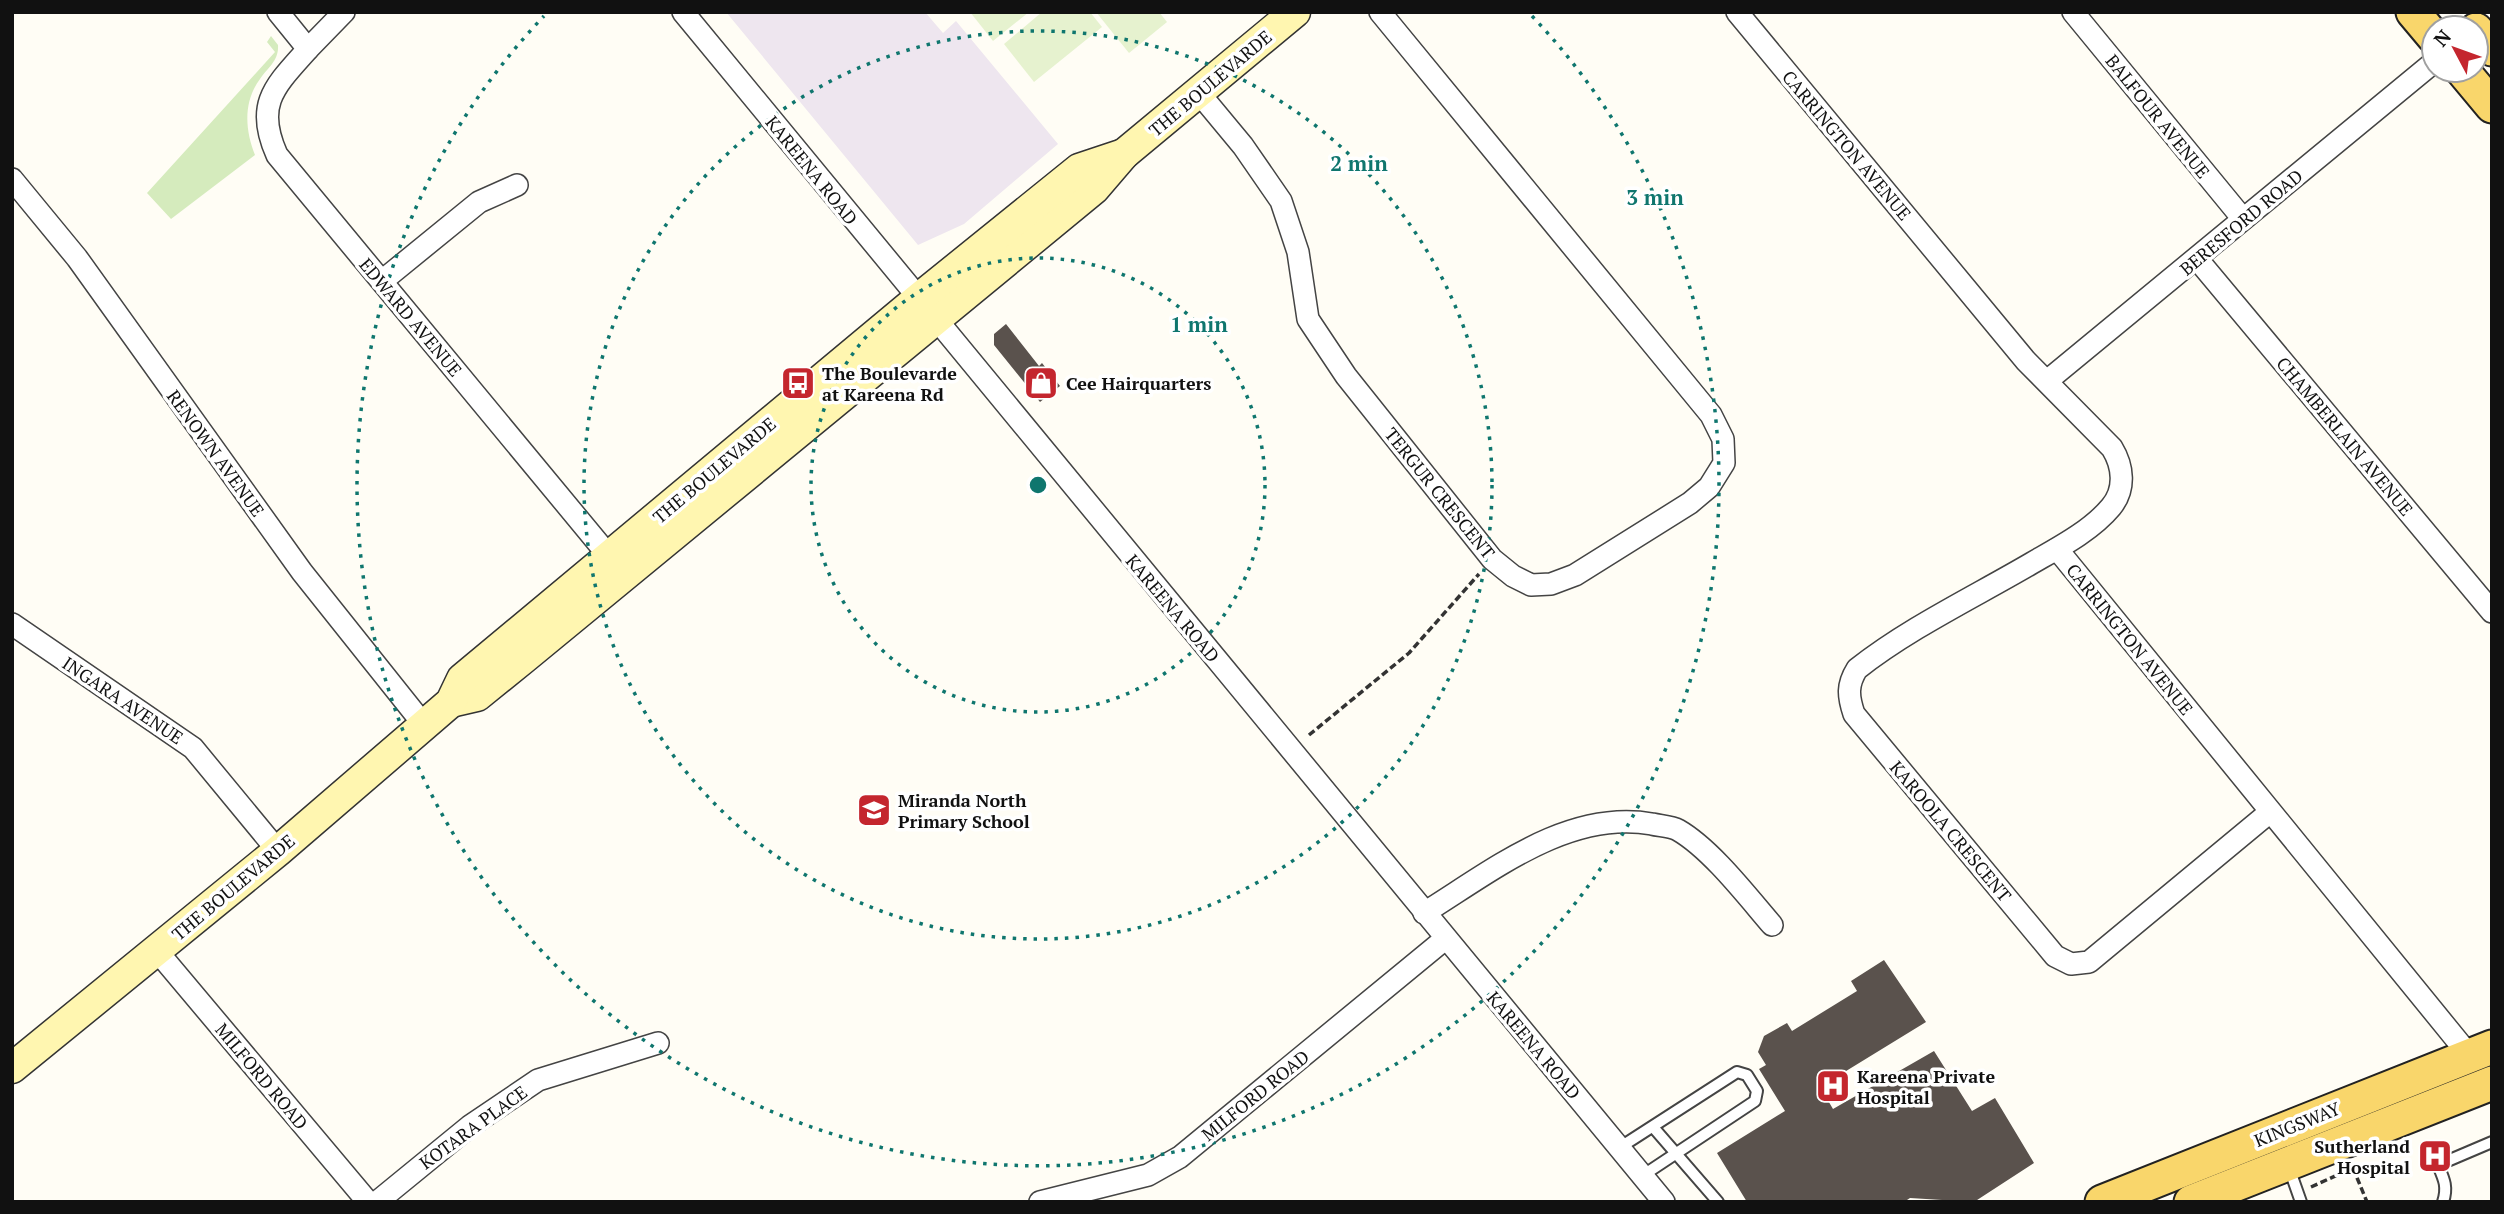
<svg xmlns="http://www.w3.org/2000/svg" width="2504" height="1214" viewBox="0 0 2504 1214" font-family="'PT Serif',serif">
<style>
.industrial{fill:#eee6ef}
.green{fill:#d5ebbd}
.pitch{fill:#e6f2cf}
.building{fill:#5a524d}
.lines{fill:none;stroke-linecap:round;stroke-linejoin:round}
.service-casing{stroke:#444;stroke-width:14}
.minor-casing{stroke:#444;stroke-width:24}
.secondary-casing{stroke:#333;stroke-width:33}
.primary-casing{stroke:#222;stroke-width:37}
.path{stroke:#333;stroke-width:3.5;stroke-dasharray:7 3.5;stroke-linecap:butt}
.service{stroke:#fff;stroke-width:10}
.minor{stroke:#fff;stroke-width:21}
.secondary{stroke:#fff6b0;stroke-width:30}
.primary{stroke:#f9d66b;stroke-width:33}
.ring{fill:none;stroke:#0f766e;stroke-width:3.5;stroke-dasharray:3.5 7}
.labels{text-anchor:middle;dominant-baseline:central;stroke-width:7;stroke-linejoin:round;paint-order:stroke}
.street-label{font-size:18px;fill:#111;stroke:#fff}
.poi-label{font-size:18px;font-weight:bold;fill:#111;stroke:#fff;text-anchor:start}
.centre{fill:#0f766e;stroke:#fff;stroke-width:3.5}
.ring-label{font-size:21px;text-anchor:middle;font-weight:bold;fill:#0f766e;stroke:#fff;stroke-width:7;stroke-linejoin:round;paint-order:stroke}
</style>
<rect width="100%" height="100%" fill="#fffdf5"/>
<!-- industrial -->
<polygon class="industrial" points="726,12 925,12 943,33 956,21 1058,144 964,224 918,245"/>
<!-- green -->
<path class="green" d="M271,36l7,9c1,16 -10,22 -18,34 -17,23 -15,51 -5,76l-84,64 -24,-26 128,-141 -8,-10z"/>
<!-- pitch -->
<g class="pitch">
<polygon points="970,12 1029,12 993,41"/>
<polygon points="1042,12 1090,12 1102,27 1034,82 1004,44"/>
<polygon points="1096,12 1159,12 1167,22 1129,53"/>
</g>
<!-- building -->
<g class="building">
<polygon points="1006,324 1039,366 1042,363 1060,386 1040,402 994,345 994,334"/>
<polygon points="1884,960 1926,1022 1820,1087 1833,1109 1934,1051 1972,1111 1995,1098 2034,1163 1974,1202 1910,1198 1904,1202 1747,1202 1717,1153 1785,1111 1759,1069 1766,1065 1758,1052 1764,1036 1787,1023 1792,1031 1857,991 1851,981"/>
</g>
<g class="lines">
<!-- service casing -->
<g class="service-casing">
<g id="service">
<polyline points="1653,1127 1718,1202"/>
<polyline points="1619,1148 1737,1072 1747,1075 1757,1091 1755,1101 1642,1176"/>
<polyline points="2289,1168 2301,1202"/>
<path d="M2443,1202c5,-15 1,-23 -5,-37l54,-23"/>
</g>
</g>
<!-- minor casing -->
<g class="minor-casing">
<g id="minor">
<path d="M278,12l30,37c-33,37 -54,55 -31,106l341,412"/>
<polyline points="683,12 1664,1202"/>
<path d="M1737,12l289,349 86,87c11,18 14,41 -1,59 -20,24 -53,41 -79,56 -58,34 -123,65 -175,106 -10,16 -9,27 -3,45l201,242 16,8 18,-2 181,-150"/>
<polyline points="2073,12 2243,219"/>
<polyline points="308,49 344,12"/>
<polyline points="1199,93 1243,146 1281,201 1298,252 1308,319 1346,376 1492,559 1513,576 1531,585 1551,584 1575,575 1690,503 1709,487 1724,463 1723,439 1711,415 1380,12"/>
<polyline points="12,179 77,258 302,572 424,725"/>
<polyline points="2198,260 2492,612"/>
<polyline points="382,281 479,202 517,185"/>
<polyline points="2047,381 2434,62"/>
<polyline points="2057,549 2469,1055"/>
<polyline points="12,624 193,748 278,851"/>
<path d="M1424,913c68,-42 144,-104 228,-89 8,2 19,2 26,6 33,19 69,66 94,95"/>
<polyline points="157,951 368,1202"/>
<polyline points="377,1202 470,1126 538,1080 658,1043"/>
<polyline points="1040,1202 1148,1175 1180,1157 1445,939"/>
</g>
</g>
<!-- secondary casing -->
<g class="secondary-casing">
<g id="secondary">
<polyline points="451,702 477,696 524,658 1094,189 1124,154 1295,12"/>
<polyline points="12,1068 278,851 451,702 462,679 918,299 1079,169 1124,154"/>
</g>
</g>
<!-- primary casing -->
<g class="primary-casing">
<g id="primary">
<polyline points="2413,12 2434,37"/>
<polyline points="2476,30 2492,49"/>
<polyline points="2462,70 2492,106"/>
<polyline points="2102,1202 2492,1047"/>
<polyline points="2191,1202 2492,1083"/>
</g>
</g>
<!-- path -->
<g class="path">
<polyline points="1309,735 1409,653 1479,574"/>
<polyline points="2353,1168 2367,1202"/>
<polyline points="2311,1187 2355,1167"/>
</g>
<!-- service -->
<use href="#service" class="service"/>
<!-- minor -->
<use href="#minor" class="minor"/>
<!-- secondary -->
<use href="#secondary" class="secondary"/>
<!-- primary -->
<use href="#primary" class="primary"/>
</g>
<!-- distance rings -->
<g class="ring">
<circle cx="1038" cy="485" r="227"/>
<circle cx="1038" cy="485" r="454"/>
<path d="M1532 16A681 681 0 1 1 544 16"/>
</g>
<!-- icons -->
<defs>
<g id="bus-square" transform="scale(1.75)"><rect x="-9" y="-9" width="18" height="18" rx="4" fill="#c4262e" stroke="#fff"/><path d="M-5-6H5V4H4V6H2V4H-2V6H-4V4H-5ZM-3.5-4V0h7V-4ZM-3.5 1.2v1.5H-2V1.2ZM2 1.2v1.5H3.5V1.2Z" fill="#fff"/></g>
<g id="shop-square" transform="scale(1.75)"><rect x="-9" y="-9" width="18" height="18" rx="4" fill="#c4262e" stroke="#fff"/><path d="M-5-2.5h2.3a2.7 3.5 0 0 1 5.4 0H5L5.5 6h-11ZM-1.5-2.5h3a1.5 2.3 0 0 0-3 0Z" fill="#fff"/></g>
<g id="school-square" transform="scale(1.75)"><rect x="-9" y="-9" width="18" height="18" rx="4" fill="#c4262e" stroke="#fff"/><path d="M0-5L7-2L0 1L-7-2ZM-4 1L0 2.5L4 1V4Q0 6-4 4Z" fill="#fff"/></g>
<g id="hospital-square" transform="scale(1.75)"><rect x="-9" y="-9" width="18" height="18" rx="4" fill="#c4262e" stroke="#fff"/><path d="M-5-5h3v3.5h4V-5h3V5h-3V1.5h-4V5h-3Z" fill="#fff"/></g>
</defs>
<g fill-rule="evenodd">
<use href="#bus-square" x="798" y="383"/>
<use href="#shop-square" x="1041" y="383"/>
<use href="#school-square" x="874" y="810"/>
<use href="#hospital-square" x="1833" y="1086"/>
<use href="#hospital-square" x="2435" y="1156"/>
</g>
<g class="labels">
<!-- street labels -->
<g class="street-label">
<text transform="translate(1210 83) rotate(-40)">THE BOULEVARDE</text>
<text transform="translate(2158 116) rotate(51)">BALFOUR AVENUE</text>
<text transform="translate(1847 145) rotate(50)">CARRINGTON AVENUE</text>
<text transform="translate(812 170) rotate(51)">KAREENA ROAD</text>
<text transform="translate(2241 222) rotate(-40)">BERESFORD ROAD</text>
<text transform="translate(411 317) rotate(50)">EDWARD AVENUE</text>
<text transform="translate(2345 436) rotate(50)">CHAMBERLAIN AVENUE</text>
<text transform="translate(216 453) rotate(54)">RENOWN AVENUE</text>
<text transform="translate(714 470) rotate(-40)">THE BOULEVARDE</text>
<text transform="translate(1440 493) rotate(51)">TERGUR CRESCENT</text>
<text transform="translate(1173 608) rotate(50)">KAREENA ROAD</text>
<text transform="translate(2130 639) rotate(51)">CARRINGTON AVENUE</text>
<text transform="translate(123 700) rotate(34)">INGARA AVENUE</text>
<text transform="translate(1951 831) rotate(50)">KAROOLA CRESCENT</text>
<text transform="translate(233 887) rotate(-40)">THE BOULEVARDE</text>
<text transform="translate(1534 1045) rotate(50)">KAREENA ROAD</text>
<text transform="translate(262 1076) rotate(50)">MILFORD ROAD</text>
<text transform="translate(1255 1095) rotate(-39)">MILFORD ROAD</text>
<text transform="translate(2297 1124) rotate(-22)">KINGSWAY</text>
<text transform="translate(473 1127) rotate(-36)">KOTARA PLACE</text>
</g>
<!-- poi labels -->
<g class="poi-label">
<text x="822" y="373">The Boulevarde<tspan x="822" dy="21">at Kareena Rd</tspan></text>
<text x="1066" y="383">Cee Hairquarters</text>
<text x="898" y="800">Miranda North<tspan x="898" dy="21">Primary School</tspan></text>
<text x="1857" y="1076">Kareena Private<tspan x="1857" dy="21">Hospital</tspan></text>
<text x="2410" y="1146" text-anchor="end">Sutherland<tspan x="2410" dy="21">Hospital</tspan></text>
</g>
</g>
<circle cx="1038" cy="485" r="10" class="centre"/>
<g class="ring-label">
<text x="1359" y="171">2 min</text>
<text x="1655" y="205">3 min</text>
<text x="1199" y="332">1 min</text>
</g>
<!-- border -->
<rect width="2504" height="1214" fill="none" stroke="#111111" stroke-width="28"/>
<!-- north arrow -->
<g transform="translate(2455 49) rotate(311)"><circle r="33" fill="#ffffff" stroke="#a0a0a0" stroke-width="2"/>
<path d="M0-5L12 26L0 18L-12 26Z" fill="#c4262e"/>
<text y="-10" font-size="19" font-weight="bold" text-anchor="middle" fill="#111111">N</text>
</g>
</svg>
